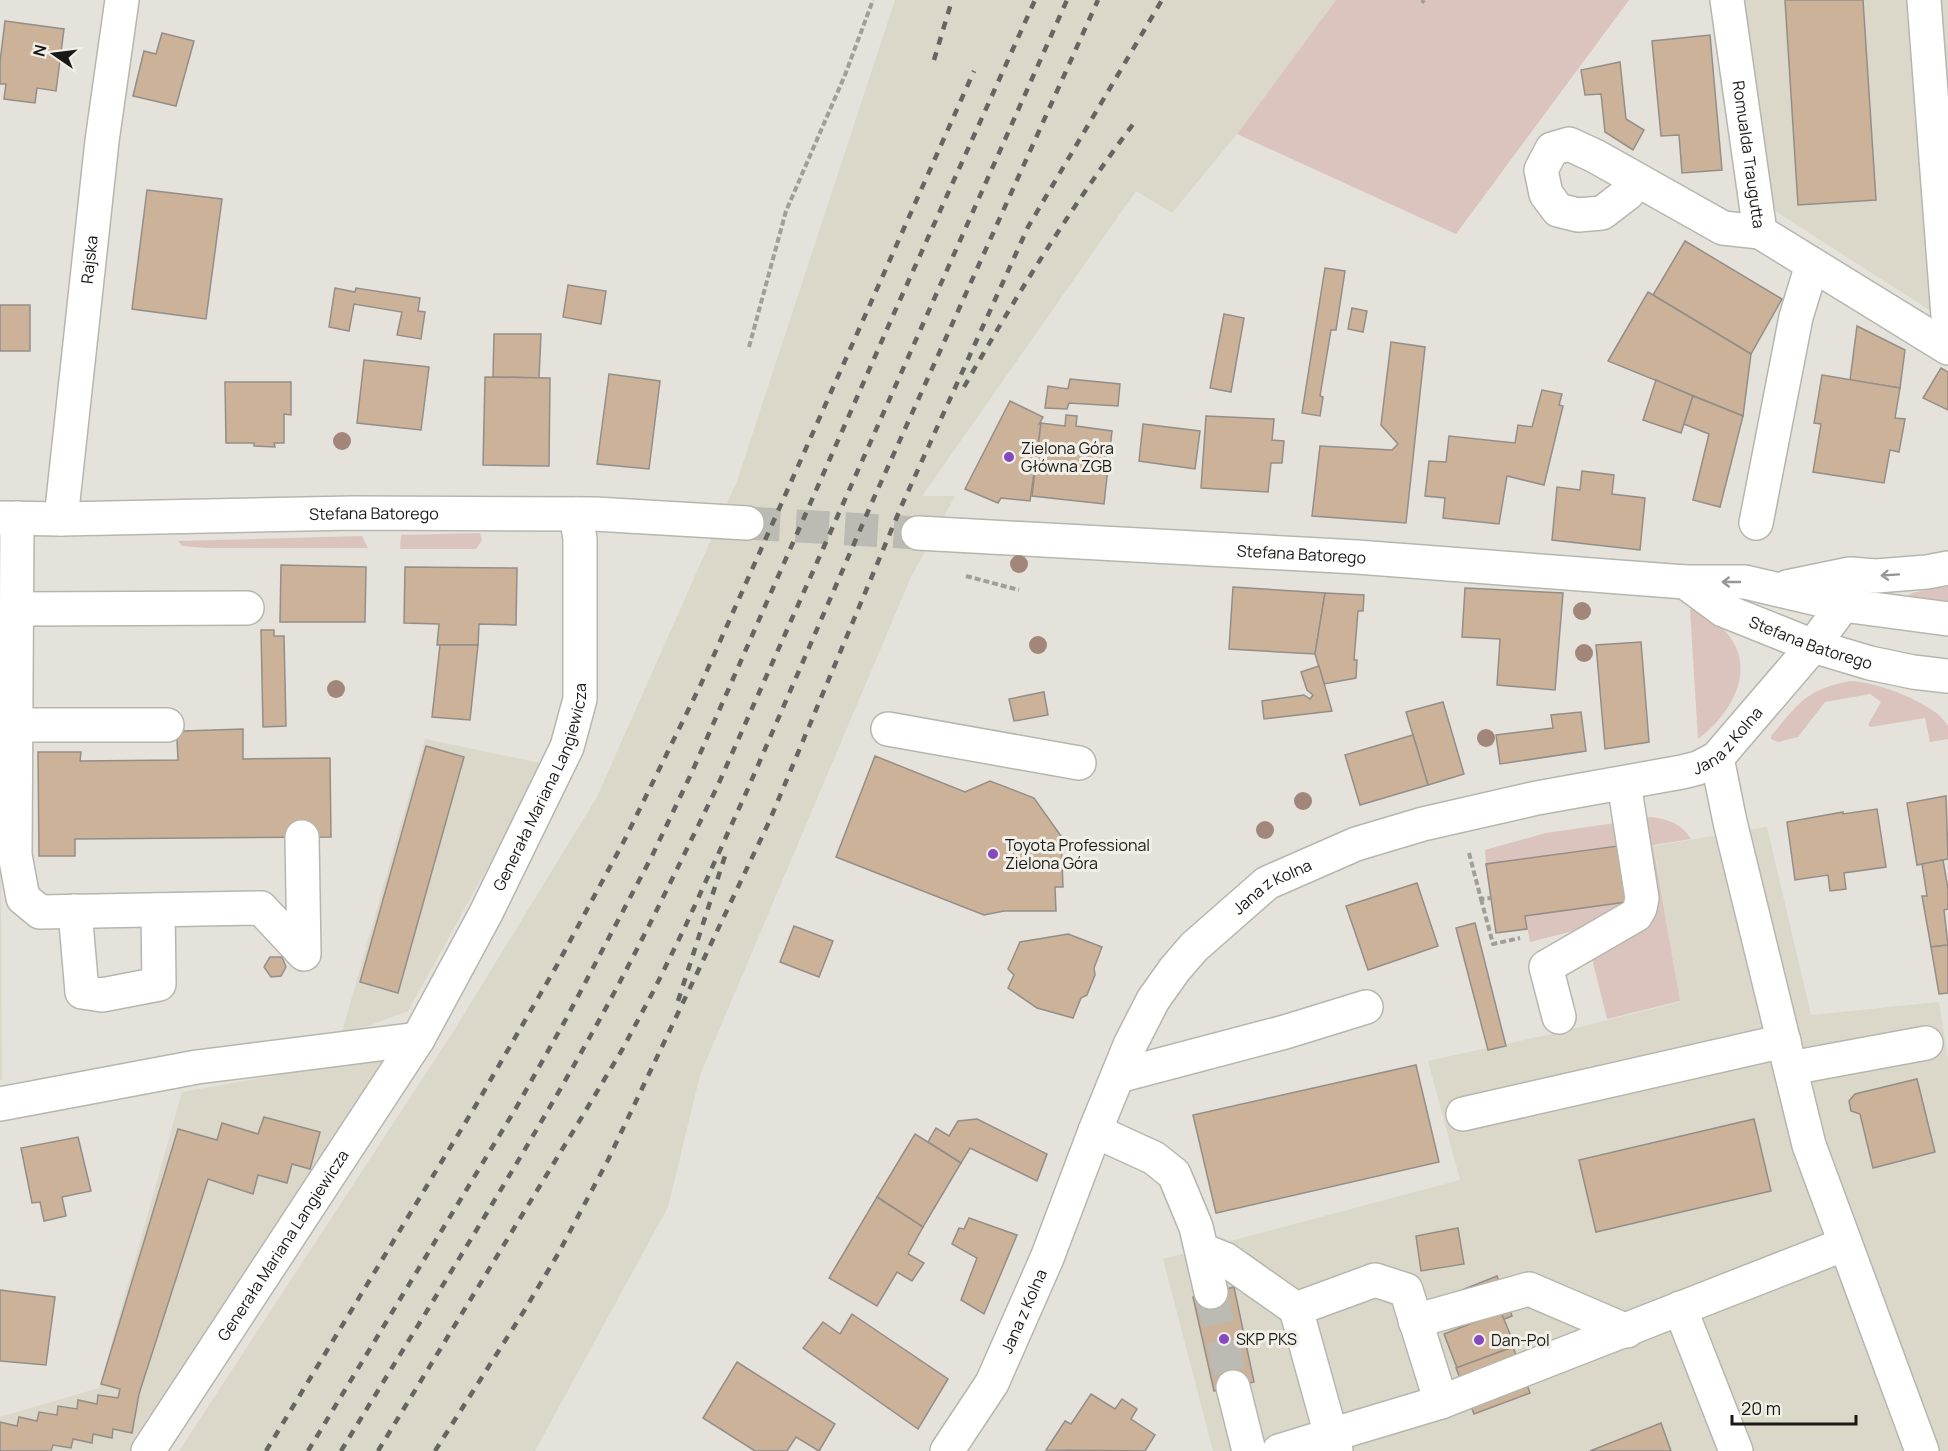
<svg xmlns="http://www.w3.org/2000/svg" width="1948" height="1451" viewBox="0 0 1948 1451" font-family="Manrope,sans-serif">
<style>
.built{fill:#dbd8c9}
.green{fill:#dbc4bd}
.building{fill:#cbb299;stroke:#948e89;stroke-width:1.5}
.lines{fill:none;stroke-linecap:round;stroke-linejoin:round}
.minor-tunnel{stroke:#bbbab3;stroke-width:33;stroke-dasharray:33 16;stroke-linecap:butt}
.minor-casing{stroke:#b7b6ae;stroke-width:36}
.path{stroke:#a09e98;stroke-width:4;stroke-dasharray:6 3;stroke-linecap:butt}
.minor{stroke:#fff;stroke-width:33}
.rail{stroke:#666560;stroke-width:4.5;stroke-dasharray:8 8;stroke-linecap:butt}
.tree{fill:#a2867a}
.oneway{stroke:#989796}
.poi-dot{fill:#8548bf;stroke:#f1efe8;stroke-width:2}
.labels{text-anchor:middle;dominant-baseline:central;stroke-width:6;stroke-linejoin:round;paint-order:stroke}
.street-label{font-size:16px;fill:#191815;stroke:#f1efe8}
.poi-label{font-size:16px;fill:#191815;stroke:#f1efe8;text-anchor:start}
</style>
<rect width="100%" height="100%" fill="#e4e2da"/>
<!-- built -->
<g class="built">
<polygon points="895,0 1336,0 1237,134 1172,213 1136,191 922,496 955,496 911,577 700,1075 668,1207 535,1451 179,1451 453,1032 597,797 737,481"/>
<polygon points="1709,0 1948,0 1948,322 1744,191"/>
<polygon points="0,737 2,1080 0,1080"/>
<polygon points="425,739 545,764 408,1011 341,1036"/>
<polygon points="1767,827 1811,1015 1939,1002 1948,1059 1948,1451 1213,1451 1163,1259 1460,1180 1428,1061 1560,1032 1680,1002 1654,846"/>
<polygon points="393,1055 137,1451 0,1451 0,1417 99,1388 182,1092"/>
</g>
<!-- green -->
<g class="green">
<polygon points="1336,0 1629,0 1456,234 1237,134"/>
<polygon points="480,533 482,540 476,549 400,549 401,535"/>
<polygon points="362,536 368,548 206,548 182,546 178,541"/>
<polygon points="1948,586 1948,601 1910,599 1908,596 1912,593"/>
<path d="M1690,609c71,28 61,89 8,130z"/>
<path d="M1850,681c26,1 64,16 85,31 5,3 9,9 13,14v13l-18,3 -5,-24 -54,9 -3,-2 13,-23 -11,-8 -45,8 -27,35 -20,5 -7,-3v-3c28,-33 34,-46 79,-55z"/>
<path d="M1652,817c16,2 30,7 39,22l-38,6 27,156 -73,18 -14,-56 1,-5 47,-30 -2,-110z"/>
<polygon points="1615,823 1631,901 1585,928 1530,942 1525,916 1626,902 1486,864 1485,850 1546,833"/>
</g>
<!-- building -->
<g class="building">
<polygon points="1785,0 1863,0 1876,200 1798,205"/>
<polygon points="5,21 64,29 56,91 37,88 35,103 4,99 6,84 0,84 0,62"/>
<polygon points="162,33 194,41 176,106 133,96 144,51 156,54"/>
<polygon points="1710,35 1722,170 1682,173 1679,135 1661,136 1652,41"/>
<polygon points="1620,62 1626,119 1644,130 1633,150 1605,132 1601,94 1585,95 1581,70"/>
<polygon points="147,190 222,199 206,319 132,309"/>
<polygon points="1685,241 1782,299 1751,354 1653,295"/>
<polygon points="1325,268 1345,271 1336,330 1331,330 1320,396 1323,397 1320,416 1302,413"/>
<polygon points="568,285 606,291 601,324 563,317"/>
<polygon points="335,288 355,292 356,288 420,298 418,311 425,312 421,339 397,335 402,312 354,304 349,331 329,327"/>
<polygon points="1648,292 1751,354 1743,416 1608,361"/>
<rect x="0" y="305" width="30" height="46"/>
<polygon points="1352,308 1367,311 1363,332 1348,329"/>
<polygon points="1224,314 1244,318 1231,392 1210,388"/>
<polygon points="1857,326 1905,350 1900,388 1850,380"/>
<polygon points="494,334 541,334 539,378 493,377"/>
<polygon points="1391,342 1425,347 1406,523 1312,516 1320,446 1392,450 1398,444 1381,425"/>
<polygon points="364,360 429,367 421,430 357,423"/>
<polygon points="1941,368 1948,372 1948,410 1923,398"/>
<polygon points="609,374 660,381 649,469 597,464"/>
<polygon points="1822,375 1900,388 1895,418 1905,419 1899,452 1890,450 1884,483 1813,472 1821,424 1814,423"/>
<polygon points="485,377 550,378 549,466 483,465"/>
<polygon points="1070,379 1120,384 1118,406 1069,403 1067,409 1045,408 1048,386 1068,389"/>
<polygon points="1656,380 1693,396 1681,433 1643,420"/>
<polygon points="225,382 291,382 291,415 284,414 284,443 274,443 275,447 254,446 254,443 226,443"/>
<polygon points="1542,390 1562,394 1559,405 1563,406 1544,485 1507,476 1499,524 1443,518 1445,498 1425,496 1429,461 1446,462 1449,436 1515,443 1518,425 1532,427"/>
<polygon points="1693,396 1743,416 1720,507 1693,500 1709,434 1684,424"/>
<polygon points="1010,401 1043,417 1039,424 1041,423 1030,501 1001,498 998,503 965,489"/>
<polygon points="1066,415 1077,416 1076,426 1112,431 1104,504 1032,496 1041,423 1065,426"/>
<polygon points="1206,416 1274,419 1272,440 1284,441 1282,463 1271,463 1268,492 1201,488"/>
<polygon points="1143,424 1200,431 1195,469 1139,461"/>
<polygon points="1582,471 1614,475 1612,494 1645,498 1640,550 1552,540 1557,487 1580,490"/>
<polygon points="281,565 366,567 365,622 280,622"/>
<polygon points="405,567 517,568 516,625 479,624 478,645 437,645 439,624 404,623"/>
<polygon points="1233,587 1325,593 1315,654 1229,649"/>
<polygon points="1465,588 1563,593 1555,690 1497,685 1500,639 1462,637"/>
<polygon points="1325,593 1364,595 1363,611 1358,611 1354,660 1357,660 1356,678 1324,684 1315,654"/>
<polygon points="261,630 274,630 274,636 284,636 286,726 263,727"/>
<polygon points="1641,642 1649,742 1605,749 1596,645"/>
<polygon points="440,645 478,645 470,720 432,717"/>
<polygon points="1319,666 1332,711 1264,719 1262,701 1304,695 1310,699 1313,695 1307,690 1301,672"/>
<polygon points="1044,692 1048,715 1014,721 1009,699"/>
<polygon points="1443,702 1464,774 1428,785 1406,712"/>
<polygon points="1581,712 1586,751 1500,764 1496,735 1553,728 1551,715"/>
<polygon points="243,729 243,759 330,758 331,837 75,839 75,856 39,856 38,752 81,752 80,761 178,760 177,739 184,731"/>
<polygon points="1413,735 1428,785 1360,805 1345,755"/>
<polygon points="426,746 464,757 398,993 360,982"/>
<polygon points="875,756 965,792 990,781 1034,798 1061,836 1063,887 1055,887 1056,911 1004,911 984,915 836,857"/>
<polygon points="1946,796 1948,859 1917,865 1907,803"/>
<polygon points="1877,809 1886,867 1844,873 1846,889 1830,891 1828,875 1795,880 1787,822 1843,812 1843,814"/>
<polygon points="1618,846 1626,902 1525,916 1527,929 1496,933 1486,864"/>
<polygon points="1943,860 1948,889 1948,909 1944,910 1948,945 1931,947 1922,896 1927,896 1922,864"/>
<polygon points="1417,883 1438,946 1368,970 1346,906"/>
<polygon points="1475,923 1506,1046 1488,1050 1456,928"/>
<polygon points="794,926 833,941 819,977 780,962"/>
<polygon points="1068,934 1102,947 1094,968 1095,975 1087,995 1081,998 1073,1018 1037,1008 1008,988 1014,975 1008,969 1020,942"/>
<polygon points="1948,945 1948,993 1939,994 1931,947"/>
<polygon points="270,957 282,957 286,967 281,976 271,977 264,967"/>
<polygon points="1416,1065 1439,1162 1216,1213 1193,1115"/>
<polygon points="1917,1079 1935,1152 1873,1168 1860,1114 1851,1111 1849,1101 1855,1094"/>
<polygon points="264,1117 320,1132 310,1169 292,1164 287,1183 258,1175 253,1194 208,1179 139,1394 132,1433 113,1429 112,1438 93,1434 92,1443 73,1439 71,1448 53,1445 51,1451 0,1451 0,1422 17,1426 19,1417 37,1421 39,1412 57,1415 58,1406 77,1409 78,1400 97,1404 98,1395 118,1398 120,1389 101,1384 178,1129 217,1140 222,1123 258,1134"/>
<polygon points="977,1119 1047,1154 1037,1181 970,1148 961,1163 928,1142 936,1128 949,1136 958,1121"/>
<polygon points="1754,1119 1771,1191 1596,1232 1579,1160"/>
<polygon points="915,1134 961,1163 923,1227 877,1197"/>
<polygon points="78,1137 91,1191 62,1197 66,1216 44,1221 40,1202 32,1203 21,1148"/>
<polygon points="877,1197 923,1227 908,1254 924,1263 912,1281 897,1272 877,1306 829,1278"/>
<polygon points="969,1218 1017,1235 984,1314 961,1300 977,1258 952,1244 959,1228 964,1229"/>
<polygon points="1458,1228 1464,1264 1421,1271 1416,1236"/>
<polygon points="1497,1276 1512,1316 1463,1335 1447,1296"/>
<polygon points="1234,1287 1254,1382 1214,1391 1193,1297"/>
<polygon points="0,1290 55,1297 46,1365 0,1361"/>
<polygon points="1501,1312 1515,1346 1457,1368 1444,1334"/>
<polygon points="852,1314 948,1379 918,1429 803,1348 823,1322 840,1334"/>
<polygon points="1513,1347 1530,1393 1474,1414 1456,1368"/>
<polygon points="737,1362 835,1424 819,1451 796,1437 787,1451 755,1451 703,1418"/>
<polygon points="1091,1394 1115,1409 1122,1399 1137,1409 1131,1419 1155,1435 1145,1451 1046,1450 1065,1421 1071,1424"/>
<polygon points="1661,1423 1671,1451 1590,1451"/>
</g>
<g class="lines">
<!-- minor-tunnel -->
<g class="minor-tunnel">
<polyline points="747,523 918,533"/>
<polyline points="1211,1292 1233,1387"/>
</g>
<!-- minor casing -->
<g class="minor-casing">
<g id="minor">
<path id="s1" d="M1727,0l33,232 188,116"/>
<polyline points="1924,0 1948,316"/>
<polyline points="1637,181 1628,193 1602,213 1578,215 1558,210 1546,194 1541,170 1552,149 1569,144 1595,156 1723,228 1760,232"/>
<path id="s2" d="M0,518l61,1 292,-6 242,1 152,9"/>
<polyline points="17,518 15,855 23,898 40,912 261,908 304,954 302,837"/>
<path id="s3" d="M61,519l41,-378 20,-141"/>
<polyline points="1756,523 1796,317 1812,265"/>
<path id="s4" d="M918,533l439,24 328,25h60l98,23 105,14"/>
<path id="s5" d="M1685,582l38,28 90,36 57,17 43,9 35,4"/>
<polyline points="1787,587 1850,574 1876,576 1927,572 1948,568"/>
<polyline points="16,609 247,608"/>
<polyline points="16,725 167,725"/>
<polyline points="888,729 1079,763"/>
<polyline points="1717,758 1730,822 1809,1145 1922,1451"/>
<polyline points="75,911 82,992 102,995 159,984 158,910"/>
<polyline points="1559,1017 1546,967 1636,915 1640,908 1642,898 1624,783"/>
<polyline points="1791,1068 1926,1043"/>
<polyline points="1118,1076 1285,1032 1366,1007"/>
<polyline points="0,1104 197,1067 418,1039"/>
<polyline points="1463,1114 1784,1041"/>
<polyline points="1095,1131 1154,1158 1174,1174 1196,1227 1211,1292"/>
<polyline points="1202,1250 1225,1259 1296,1309 1331,1435 1279,1451"/>
<polyline points="1680,1308 1736,1451"/>
<polyline points="1296,1309 1375,1280 1406,1290 1441,1402"/>
<polyline points="1415,1321 1529,1289 1627,1331"/>
<polyline points="1233,1387 1249,1451"/>
<path id="s6" d="M148,1451l270,-412 68,-126 81,-166 13,-48v-160l-4,-25"/>
<path id="s7" d="M947,1451l45,-68 55,-125 48,-127 35,-86 23,-45 22,-31 19,-22 73,-64 89,-39 67,-20 114,-26 145,-26 16,-4 19,-10 96,-112 30,-41"/>
<polyline points="1336,1451 1331,1435 1441,1402 1845,1244"/>
</g>
</g>
<!-- path -->
<g class="path">
<polyline points="1422,3 1424,0"/>
<polyline points="749,347 786,211 845,75 873,0"/>
<polyline points="966,576 1019,590"/>
<polyline points="1469,853 1481,899 1491,898"/>
<polyline points="1481,899 1493,944 1520,938"/>
</g>
<!-- minor -->
<use href="#minor" class="minor"/>
<!-- rail -->
<g class="rail">
<polyline points="934,60 952,0"/>
<path d="M964,387c52,-91 107,-180 170,-264"/>
<polyline points="678,1001 725,856"/>
<polyline points="266,1451 476,1105 556,967 624,841 701,684 974,71"/>
<polyline points="308,1451 516,1108 566,1019 652,856 692,772 895,311 1035,0"/>
<path d="M341,1451c84,-138 171,-275 250,-416 46,-82 86,-166 127,-250l349,-785"/>
<polyline points="378,1451 574,1130 622,1050 654,990 685,927 746,793 873,500 1098,0"/>
<polyline points="435,1451 524,1311 558,1254 608,1160 769,822 901,507 1028,227 1162,0"/>
</g>
</g>
<!-- trees -->
<g class="tree">
<circle cx="342" cy="441" r="9"/>
<circle cx="1019" cy="564" r="9"/>
<circle cx="1582" cy="611" r="9"/>
<circle cx="1038" cy="645" r="9"/>
<circle cx="1584" cy="653" r="9"/>
<circle cx="336" cy="689" r="9"/>
<circle cx="1486" cy="738" r="9"/>
<circle cx="1303" cy="801" r="9"/>
<circle cx="1265" cy="830" r="9"/>
</g>
<!-- one-way arrows -->
<defs><path id="oneway-shaft" d="M-6 0H5M1.5-3L5.5 0L1.5 3" fill="none" stroke-width="1.6" stroke-linecap="round" stroke-linejoin="round" transform="scale(1.5)"/></defs>
<g class="oneway">
<use href="#oneway-shaft" transform="translate(1890 575) rotate(176)"/>
<use href="#oneway-shaft" transform="translate(1731 582) rotate(180)"/>
</g>
<!-- markers -->
<g class="poi-dot">
<circle cx="1009" cy="457" r="6"/>
<circle cx="993" cy="854" r="6"/>
<circle cx="1224" cy="1339" r="6"/>
<circle cx="1479" cy="1340" r="6"/>
</g>
<g class="labels">
<!-- street labels -->
<g class="street-label">
<text stroke="none"><textPath href="#s1" startOffset="156">Romualda Traugutta</textPath></text>
<text stroke="none"><textPath href="#s3" startOffset="261">Rajska</textPath></text>
<text stroke="none"><textPath href="#s2" startOffset="374">Stefana Batorego</textPath></text>
<text stroke="none"><textPath href="#s4" startOffset="384">Stefana Batorego</textPath></text>
<text stroke="none"><textPath href="#s5" startOffset="141">Stefana Batorego</textPath></text>
<text stroke="none"><textPath href="#s7" startOffset="1150">Jana z Kolna</textPath></text>
<text stroke="none"><textPath href="#s6" startOffset="774">Generała Mariana Langiewicza</textPath></text>
<text stroke="none"><textPath href="#s7" startOffset="664">Jana z Kolna</textPath></text>
<text stroke="none"><textPath href="#s6" startOffset="246">Generała Mariana Langiewicza</textPath></text>
<text stroke="none"><textPath href="#s7" startOffset="160">Jana z Kolna</textPath></text>
</g>
<!-- poi labels -->
<g class="poi-label">
<text x="1021" y="448">Zielona Góra<tspan x="1021" dy="18">Główna ZGB</tspan></text>
<text x="1005" y="845">Toyota Professional<tspan x="1005" dy="18">Zielona Góra</tspan></text>
<text x="1236" y="1339">SKP PKS</text>
<text x="1491" y="1340">Dan-Pol</text>
</g>
</g>
<!-- north arrow -->
<g transform="translate(54 54) rotate(284)" stroke="#f1efe8" stroke-width="4.5" paint-order="stroke">
<path d="M0-4.5L10 22L0 15L-10 22Z" fill="#191815"/>
<text y="-9" font-size="16" font-weight="bold" text-anchor="middle" fill="#191815">N</text>
</g>
<!-- scale -->
<path d="M1732 1415v9h124v-9" fill="none" stroke="#191815" stroke-width="3"/>
<text x="1741" y="1415" font-size="18" fill="#191815" stroke="#f1efe8" stroke-width="4.5" paint-order="stroke">20 m</text>
</svg>
